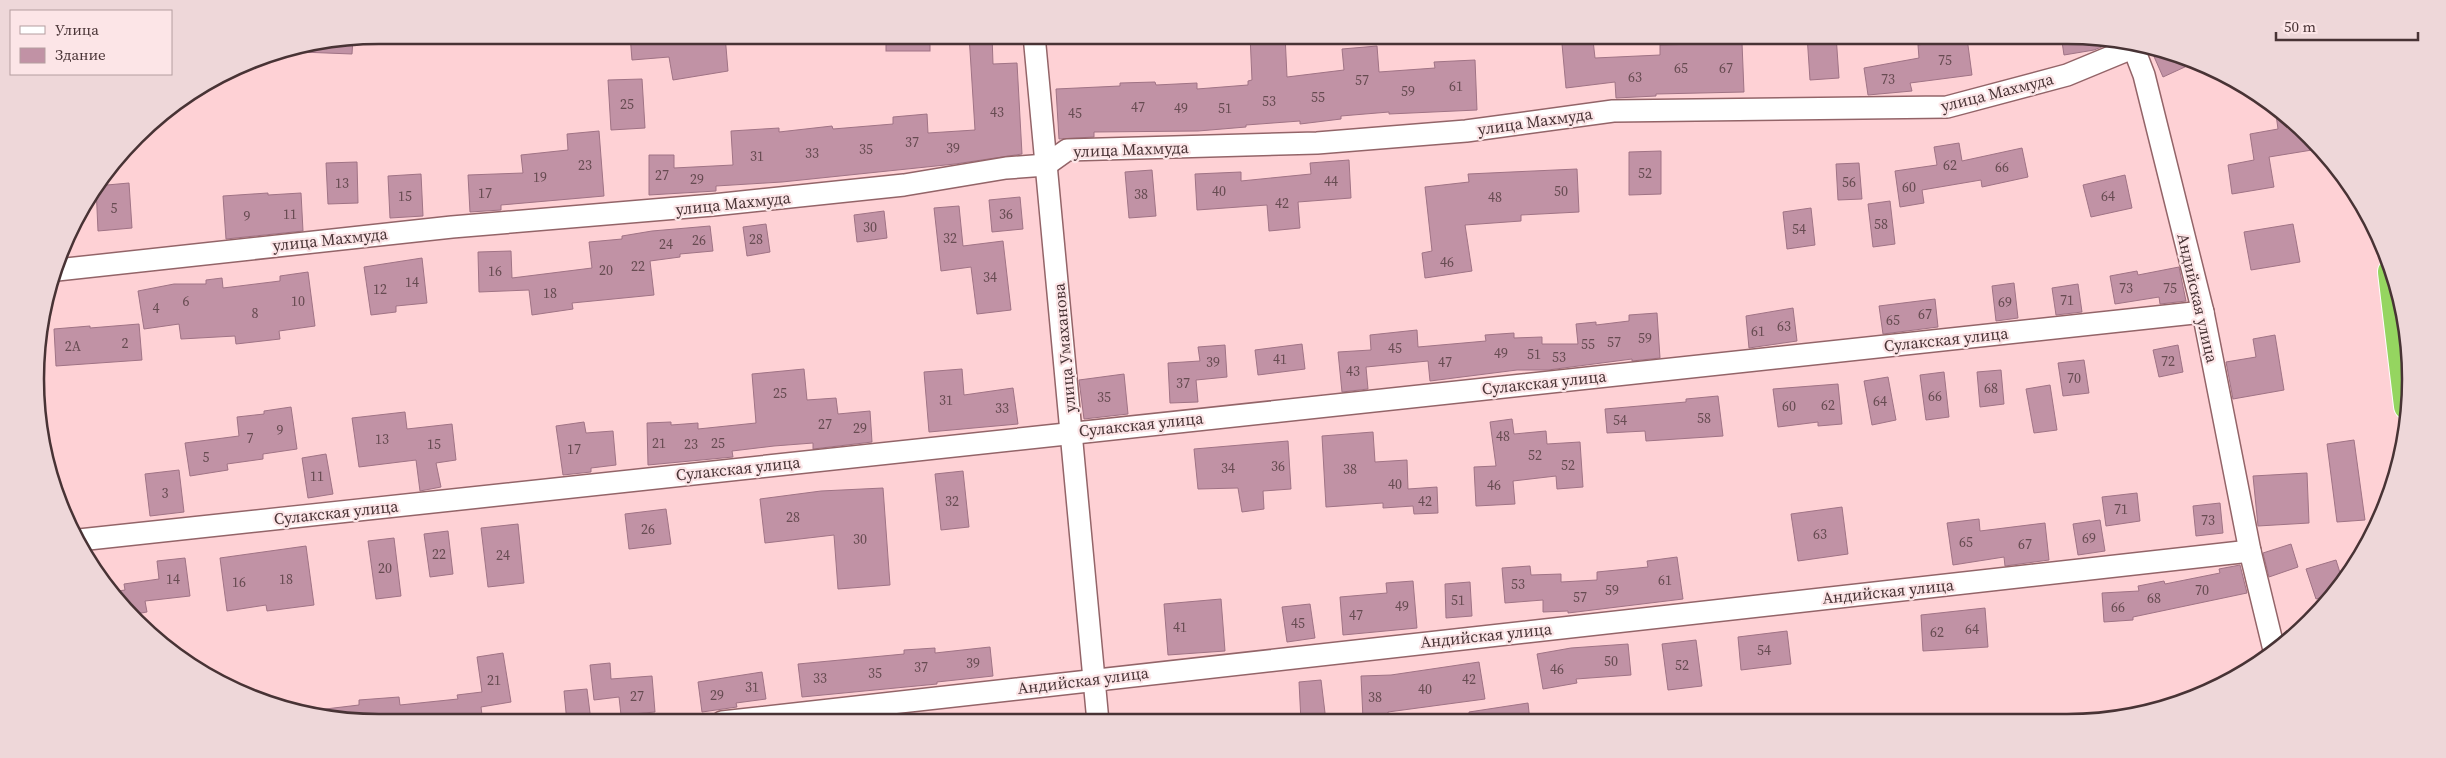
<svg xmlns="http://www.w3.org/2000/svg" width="2446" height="758" viewBox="0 0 2446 758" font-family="'Source Serif 4',serif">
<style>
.building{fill:#c192a5;stroke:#a07385}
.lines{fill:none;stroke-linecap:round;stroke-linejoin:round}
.street-casing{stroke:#936468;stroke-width:24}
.highway-casing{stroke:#fff;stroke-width:30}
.street{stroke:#fff;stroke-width:21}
.highway{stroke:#95d560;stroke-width:28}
.labels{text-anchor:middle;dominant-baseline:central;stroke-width:4.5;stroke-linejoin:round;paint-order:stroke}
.number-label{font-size:14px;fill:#664b51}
.street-label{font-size:16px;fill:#483335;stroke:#fce5e7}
.rim{fill:none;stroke:#483335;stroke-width:2.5}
</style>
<rect width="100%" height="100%" fill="#fed1d5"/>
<!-- building -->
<g class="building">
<polygon points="630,35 725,35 728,71 673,80 669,57 632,60"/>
<rect x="886" y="35" width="44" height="16"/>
<polygon points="969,35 992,35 993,64 1017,63 1022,154 955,164 782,182 716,186 716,191 649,195 649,155 674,155 674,168 733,165 731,131 779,128 779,132 832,126 833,129 893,124 893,117 927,114 928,133 975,130"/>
<polygon points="1250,35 1285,35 1287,77 1344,70 1342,49 1377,46 1379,72 1435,68 1434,62 1475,60 1477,110 1389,114 1389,112 1341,116 1341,119 1300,124 1300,121 1246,125 1246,127 1198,131 1094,132 1094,137 1059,139 1056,89 1120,86 1120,83 1155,82 1156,85 1197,83 1197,89 1248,85 1248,81 1252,80"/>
<polygon points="1807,35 1836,35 1839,78 1810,80"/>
<polygon points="2061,35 2067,35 2119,40 2094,50 2064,55"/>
<polygon points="353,38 352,54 301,52 301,45 312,42"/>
<polygon points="1967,38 1972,75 1910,83 1912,91 1868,95 1864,68 1919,58 1918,45"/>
<polygon points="1593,40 1595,58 1660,55 1660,45 1742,43 1744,92 1656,94 1656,96 1616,98 1615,82 1566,88 1562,44"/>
<polygon points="2154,48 2190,59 2198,61 2163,77 2152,52"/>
<polygon points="642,79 645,128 611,130 608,80"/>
<polygon points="2275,107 2310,136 2312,150 2269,157 2274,187 2232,194 2228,165 2254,160 2250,134 2278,129"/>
<polygon points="599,131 604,196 501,205 501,210 470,212 468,175 523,173 521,155 568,150 567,134"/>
<polygon points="1959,143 1962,161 2022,148 2028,177 1982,187 1981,180 1922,190 1924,203 1900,207 1895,171 1937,165 1934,147"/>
<polygon points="1661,151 1661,194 1629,195 1629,152"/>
<polygon points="1349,160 1351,198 1298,202 1300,228 1269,231 1267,205 1197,210 1195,174 1241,172 1241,181 1311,174 1310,163"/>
<polygon points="357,162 358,203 328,204 326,163"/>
<polygon points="1859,163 1862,199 1838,200 1836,164"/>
<polygon points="1577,169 1579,212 1521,215 1521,221 1465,225 1472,271 1425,278 1422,253 1432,251 1425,187 1469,182 1468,174"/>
<polygon points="1152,170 1156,216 1129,218 1125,172"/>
<polygon points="421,174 423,216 390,218 388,176"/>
<polygon points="2125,175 2132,208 2091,217 2083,185"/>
<polygon points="129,183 132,228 98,231 96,186"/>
<polygon points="268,193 268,195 301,193 303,231 226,239 223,196"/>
<polygon points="1020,197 1023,229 992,232 989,200"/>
<polygon points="1890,201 1895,244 1873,247 1868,204"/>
<polygon points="959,206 963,246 1003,241 1011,310 977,314 971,267 941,271 934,208"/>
<polygon points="1811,208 1815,245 1787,249 1783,212"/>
<polygon points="884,211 887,238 857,242 854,215"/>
<polygon points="766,224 770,252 747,256 743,227"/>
<polygon points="2293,224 2300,262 2251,270 2244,232"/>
<polygon points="710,226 713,251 680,254 680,257 650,261 654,295 572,303 573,309 532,315 529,290 479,292 478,252 511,251 512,278 592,268 589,242 622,239 622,236 652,231"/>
<polygon points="422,258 427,303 396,306 396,312 371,315 364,267"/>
<polygon points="2179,267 2186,301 2160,304 2159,297 2115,304 2110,276 2137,271 2138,275"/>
<polygon points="308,272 315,326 279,331 280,339 236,344 235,336 181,339 179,324 144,329 138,291 174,284 206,284 206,280 222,278 223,288 280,281 280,276"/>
<polygon points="2014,283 2018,318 1996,321 1992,286"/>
<polygon points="2078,284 2082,312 2056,315 2052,288"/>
<polygon points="1935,299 1938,327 1883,334 1879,306"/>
<polygon points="1793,308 1797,341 1749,348 1746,316"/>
<polygon points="1657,313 1660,358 1632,361 1632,359 1548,370 1517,370 1430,381 1428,361 1366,367 1368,389 1342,392 1338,352 1371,350 1370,335 1417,330 1418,347 1486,341 1485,335 1514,333 1514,338 1542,337 1542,344 1578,344 1576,324 1596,322 1596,325 1629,321 1629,315"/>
<polygon points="139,324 142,360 56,366 54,329 90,326 90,328"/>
<polygon points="2275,335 2284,390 2233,399 2226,362 2256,357 2253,339"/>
<polygon points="1302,344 1305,369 1258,375 1255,350"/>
<polygon points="1225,345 1227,377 1196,380 1198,402 1170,403 1168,363 1200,361 1198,347"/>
<polygon points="2178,345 2183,372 2159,377 2153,350"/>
<polygon points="2084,360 2089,393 2063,396 2058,363"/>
<polygon points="804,369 807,400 836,398 838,414 870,411 872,442 813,449 813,443 774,446 732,451 733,457 648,465 647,423 671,422 671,425 698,423 698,429 756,423 752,374"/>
<polygon points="962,369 964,395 1013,388 1018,424 929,432 924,372"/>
<polygon points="2001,370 2004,404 1980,407 1977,372"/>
<polygon points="1944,372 1949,417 1926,420 1920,375"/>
<polygon points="1124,374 1128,414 1084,419 1079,380"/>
<polygon points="1888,377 1896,420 1872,425 1864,381"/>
<polygon points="1838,384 1842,424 1818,426 1818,422 1778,427 1773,389"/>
<polygon points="2050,385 2057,430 2034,433 2026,389"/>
<polygon points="1718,396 1723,436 1646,441 1645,431 1607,433 1605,409 1686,402 1686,399"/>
<polygon points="291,407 297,449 263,454 263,459 227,464 228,470 190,476 185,443 239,436 237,417 264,414 264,411"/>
<polygon points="405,412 407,429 452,424 456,460 436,463 441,487 420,491 416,460 359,467 352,418"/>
<polygon points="1512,419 1514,434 1546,431 1547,444 1580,442 1583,487 1557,489 1556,476 1513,481 1515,504 1476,506 1474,467 1496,466 1490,422"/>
<polygon points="584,422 586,433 613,431 616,465 591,468 591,472 563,475 556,426"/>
<polygon points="1373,432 1375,462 1407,460 1408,489 1437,487 1438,513 1414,514 1413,506 1383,508 1383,503 1326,507 1322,436"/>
<polygon points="2354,440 2365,520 2337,522 2327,444"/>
<polygon points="1288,441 1291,489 1263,491 1264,509 1242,512 1238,488 1198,489 1194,449"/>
<polygon points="326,454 333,494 308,498 302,458"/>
<polygon points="179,470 184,512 150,516 145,474"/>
<polygon points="963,471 969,527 941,530 935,474"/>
<polygon points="2307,473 2309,523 2258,526 2253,476"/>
<polygon points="883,488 890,585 838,589 834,535 765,543 760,499 821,491"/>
<polygon points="2137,493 2140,521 2106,526 2102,497"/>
<polygon points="2220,503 2223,533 2196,536 2193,506"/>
<polygon points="1842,507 1848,554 1798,561 1791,514"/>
<polygon points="666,509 671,544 629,549 625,514"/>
<polygon points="1979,519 1980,531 2045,523 2049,560 2005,566 2004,557 1953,565 1947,523"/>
<polygon points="2100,520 2105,551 2078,555 2073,524"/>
<polygon points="518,524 524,583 488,587 481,528"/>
<polygon points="448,531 453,574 430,577 424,534"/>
<polygon points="394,538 401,596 376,599 368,541"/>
<polygon points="2291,544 2298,567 2269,577 2263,553"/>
<polygon points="306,546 314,605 267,611 266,605 227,611 220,558"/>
<polygon points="1677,557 1683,599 1568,613 1568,611 1543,612 1543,600 1505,603 1502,568 1530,566 1531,575 1561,574 1561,582 1597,580 1597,572 1648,567 1647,561"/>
<polygon points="185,558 190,596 145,601 147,612 130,615 111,592 125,590 124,584 159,579 157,561"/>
<polygon points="2336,560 2342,579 2329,595 2316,599 2306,569"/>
<polygon points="2240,565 2247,593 2133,617 2133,620 2104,622 2102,593 2139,591 2138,586 2164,581 2165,584 2220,573 2219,569"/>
<polygon points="1413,581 1417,628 1343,635 1340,597 1387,593 1386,583"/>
<polygon points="1470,582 1472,616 1446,618 1445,584"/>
<polygon points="1221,599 1225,651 1168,655 1164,604"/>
<polygon points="1310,604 1315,638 1287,642 1282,607"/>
<polygon points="1985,608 1988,647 1923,651 1921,615"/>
<polygon points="1787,631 1791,664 1741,670 1738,637"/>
<polygon points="1696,640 1702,686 1668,690 1662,644"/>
<polygon points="1628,644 1631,675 1576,679 1577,683 1543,689 1537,654 1571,648"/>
<polygon points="990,647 993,676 937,682 937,684 802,697 798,664 904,654 904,650 935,648 935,653"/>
<polygon points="503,653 511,702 481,707 483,723 379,723 317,717 317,710 359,705 359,700 399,697 400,705 458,699 457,695 482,692 477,657"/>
<polygon points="1479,662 1485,699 1388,712 1388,718 1363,719 1361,676 1391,675"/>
<polygon points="610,663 611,679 652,676 655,712 621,715 619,697 594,700 590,665"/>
<polygon points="762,672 766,699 736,703 737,707 702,712 698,682"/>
<polygon points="1321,680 1326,721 1301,721 1299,682"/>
<polygon points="587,689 591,721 567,723 564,691"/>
<polygon points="1528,703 1530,721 1469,721 1469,712"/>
</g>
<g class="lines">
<!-- street casing -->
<g class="street-casing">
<g id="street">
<polyline points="1034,35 1098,722"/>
<polyline points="2134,49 2144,75 2203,312 2250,551 2274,650"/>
<polyline points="57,270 452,227 713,205 904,185 1006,168 1046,165 1067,150 1317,143 1466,131 1613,111 1947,107 2067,75 2142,44"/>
<polyline points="79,540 2203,312"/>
<polyline points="722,722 2250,551"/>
</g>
</g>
<!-- highway casing -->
<g class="highway-casing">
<polyline id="highway" points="2392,272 2408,406"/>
</g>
<!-- street -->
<use href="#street" class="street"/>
<!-- highway -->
<use href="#highway" class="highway"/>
</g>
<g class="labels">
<!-- number labels -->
<g class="number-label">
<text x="1945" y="60">75</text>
<text x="1681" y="68">65</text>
<text x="1726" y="68">67</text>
<text x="1635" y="77">63</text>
<text x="1888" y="79">73</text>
<text x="1362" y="80">57</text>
<text x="1456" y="86">61</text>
<text x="1408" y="91">59</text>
<text x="1318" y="97">55</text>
<text x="1269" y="101">53</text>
<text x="627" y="104">25</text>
<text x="1138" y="107">47</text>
<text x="1181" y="108">49</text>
<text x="1225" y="108">51</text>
<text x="997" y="112">43</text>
<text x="1075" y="113">45</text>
<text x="912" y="142">37</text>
<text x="953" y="148">39</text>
<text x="866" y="149">35</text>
<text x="812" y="153">33</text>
<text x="757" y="156">31</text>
<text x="585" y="165">23</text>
<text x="1950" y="165">62</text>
<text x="2002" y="167">66</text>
<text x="1645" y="173">52</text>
<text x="662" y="175">27</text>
<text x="540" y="177">19</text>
<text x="697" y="179">29</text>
<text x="1331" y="181">44</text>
<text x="1849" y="182">56</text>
<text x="342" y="183">13</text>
<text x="1909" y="187">60</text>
<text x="1219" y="191">40</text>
<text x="1561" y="191">50</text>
<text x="485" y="193">17</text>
<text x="1141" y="194">38</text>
<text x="405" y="196">15</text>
<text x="2108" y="196">64</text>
<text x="1495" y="197">48</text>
<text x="1282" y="203">42</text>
<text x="114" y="208">5</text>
<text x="290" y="214">11</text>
<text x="1006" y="214">36</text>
<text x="247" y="216">9</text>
<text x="1881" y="224">58</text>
<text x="870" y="227">30</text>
<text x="1799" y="229">54</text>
<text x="950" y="238">32</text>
<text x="756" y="239">28</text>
<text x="699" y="240">26</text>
<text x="666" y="244">24</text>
<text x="1447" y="262">46</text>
<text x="638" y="266">22</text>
<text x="606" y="270">20</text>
<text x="495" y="271">16</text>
<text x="990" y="277">34</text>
<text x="412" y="282">14</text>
<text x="2126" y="288">73</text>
<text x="2170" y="288">75</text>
<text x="380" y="289">12</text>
<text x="550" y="293">18</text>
<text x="2067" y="300">71</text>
<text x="186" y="301">6</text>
<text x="298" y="301">10</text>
<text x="2005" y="302">69</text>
<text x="156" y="308">4</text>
<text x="255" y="313">8</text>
<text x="1925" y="314">67</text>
<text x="1893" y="320">65</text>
<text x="1784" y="326">63</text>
<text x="1758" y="331">61</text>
<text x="1645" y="338">59</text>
<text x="1614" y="342">57</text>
<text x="125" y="343">2</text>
<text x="1588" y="344">55</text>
<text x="73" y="346">2А</text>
<text x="1395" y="348">45</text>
<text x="1501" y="353">49</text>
<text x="1534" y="354">51</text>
<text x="1559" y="357">53</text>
<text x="1280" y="359">41</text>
<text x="2168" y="361">72</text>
<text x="1213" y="362">39</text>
<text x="1445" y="362">47</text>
<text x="1353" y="371">43</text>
<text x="2074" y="378">70</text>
<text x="1183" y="383">37</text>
<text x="1991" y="388">68</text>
<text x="780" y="393">25</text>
<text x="1935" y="396">66</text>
<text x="1104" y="397">35</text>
<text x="946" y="400">31</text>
<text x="1880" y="401">64</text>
<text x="1828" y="405">62</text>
<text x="1789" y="406">60</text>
<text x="1002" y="408">33</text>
<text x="1704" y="418">58</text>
<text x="1620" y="420">54</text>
<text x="825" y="424">27</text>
<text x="860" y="428">29</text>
<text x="280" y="430">9</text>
<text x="1503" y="436">48</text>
<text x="250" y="438">7</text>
<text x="382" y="439">13</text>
<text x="659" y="443">21</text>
<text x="718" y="443">25</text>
<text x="434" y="444">15</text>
<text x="691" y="444">23</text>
<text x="574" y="449">17</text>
<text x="1535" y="455">52</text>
<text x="206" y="457">5</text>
<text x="1568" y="465">52</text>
<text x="1278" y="466">36</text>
<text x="1228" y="468">34</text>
<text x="1350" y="469">38</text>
<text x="317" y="476">11</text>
<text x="1395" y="484">40</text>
<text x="1494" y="485">46</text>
<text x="165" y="493">3</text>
<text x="952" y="501">32</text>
<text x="1425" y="501">42</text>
<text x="2121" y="509">71</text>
<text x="793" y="517">28</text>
<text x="2208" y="520">73</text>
<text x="648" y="529">26</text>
<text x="1820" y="534">63</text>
<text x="2089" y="538">69</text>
<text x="860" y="539">30</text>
<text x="1966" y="542">65</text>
<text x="2025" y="544">67</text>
<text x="439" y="554">22</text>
<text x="503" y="555">24</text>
<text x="385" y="568">20</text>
<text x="173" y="579">14</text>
<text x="286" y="579">18</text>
<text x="1665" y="580">61</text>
<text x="239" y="582">16</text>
<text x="1518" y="584">53</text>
<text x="1612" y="590">59</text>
<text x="2202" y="590">70</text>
<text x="1580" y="597">57</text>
<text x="2154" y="598">68</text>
<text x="1458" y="600">51</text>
<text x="1402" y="606">49</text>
<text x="2118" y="607">66</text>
<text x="1356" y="615">47</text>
<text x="1298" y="623">45</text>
<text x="1180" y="627">41</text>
<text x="1972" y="629">64</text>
<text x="1937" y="632">62</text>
<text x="1764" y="650">54</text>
<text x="1611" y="661">50</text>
<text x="973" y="663">39</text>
<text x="1682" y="665">52</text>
<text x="921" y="667">37</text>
<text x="1557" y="669">46</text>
<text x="875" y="673">35</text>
<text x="820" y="678">33</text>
<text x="1469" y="679">42</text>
<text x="494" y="680">21</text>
<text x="752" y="687">31</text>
<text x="1425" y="689">40</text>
<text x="717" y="695">29</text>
<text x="637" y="696">27</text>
<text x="1375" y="697">38</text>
</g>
<!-- street labels -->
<g class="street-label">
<text transform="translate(1997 92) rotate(-14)">улица Махмуда</text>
<text transform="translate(1535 121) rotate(-8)">улица Махмуда</text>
<text transform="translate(1131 149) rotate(-2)">улица Махмуда</text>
<text transform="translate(733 203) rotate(-6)">улица Махмуда</text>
<text transform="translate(330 239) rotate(-6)">улица Махмуда</text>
<text transform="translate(2198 298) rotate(77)">Андийская улица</text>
<text transform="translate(1946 339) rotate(-6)">Сулакская улица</text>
<text transform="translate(1064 348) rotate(-95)">улица Умаханова</text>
<text transform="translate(1544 382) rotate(-6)">Сулакская улица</text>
<text transform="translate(1141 424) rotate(-6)">Сулакская улица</text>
<text transform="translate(738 468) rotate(-6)">Сулакская улица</text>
<text transform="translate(336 512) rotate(-6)">Сулакская улица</text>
<text transform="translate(1888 591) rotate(-6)">Андийская улица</text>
<text transform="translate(1486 635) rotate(-6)">Андийская улица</text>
<text transform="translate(1083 680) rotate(-7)">Андийская улица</text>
</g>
</g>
<!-- crop -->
<path d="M0 0H2446V758H0ZM379 44H2067A335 335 0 0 1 2402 379V379A335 335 0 0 1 2067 714H379A335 335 0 0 1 44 379V379A335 335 0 0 1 379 44Z" fill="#eed7d9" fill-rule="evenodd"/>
<path class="rim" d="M379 44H2067A335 335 0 0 1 2402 379V379A335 335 0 0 1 2067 714H379A335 335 0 0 1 44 379V379A335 335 0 0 1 379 44Z"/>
<!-- legend -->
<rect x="10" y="10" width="162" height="65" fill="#fce5e7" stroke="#b49ea0"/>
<rect x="20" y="26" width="25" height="8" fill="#ffffff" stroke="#b49ea0"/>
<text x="55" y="35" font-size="15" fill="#483335">Улица</text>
<rect x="20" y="48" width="25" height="15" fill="#c192a5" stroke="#b49ea0"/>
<text x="55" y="60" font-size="15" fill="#483335">Здание</text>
<!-- scale -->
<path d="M2276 32v8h142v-8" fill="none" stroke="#483335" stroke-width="2.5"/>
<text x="2284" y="32" font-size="15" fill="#483335" stroke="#fce5e7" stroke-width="4" paint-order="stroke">50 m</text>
</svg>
